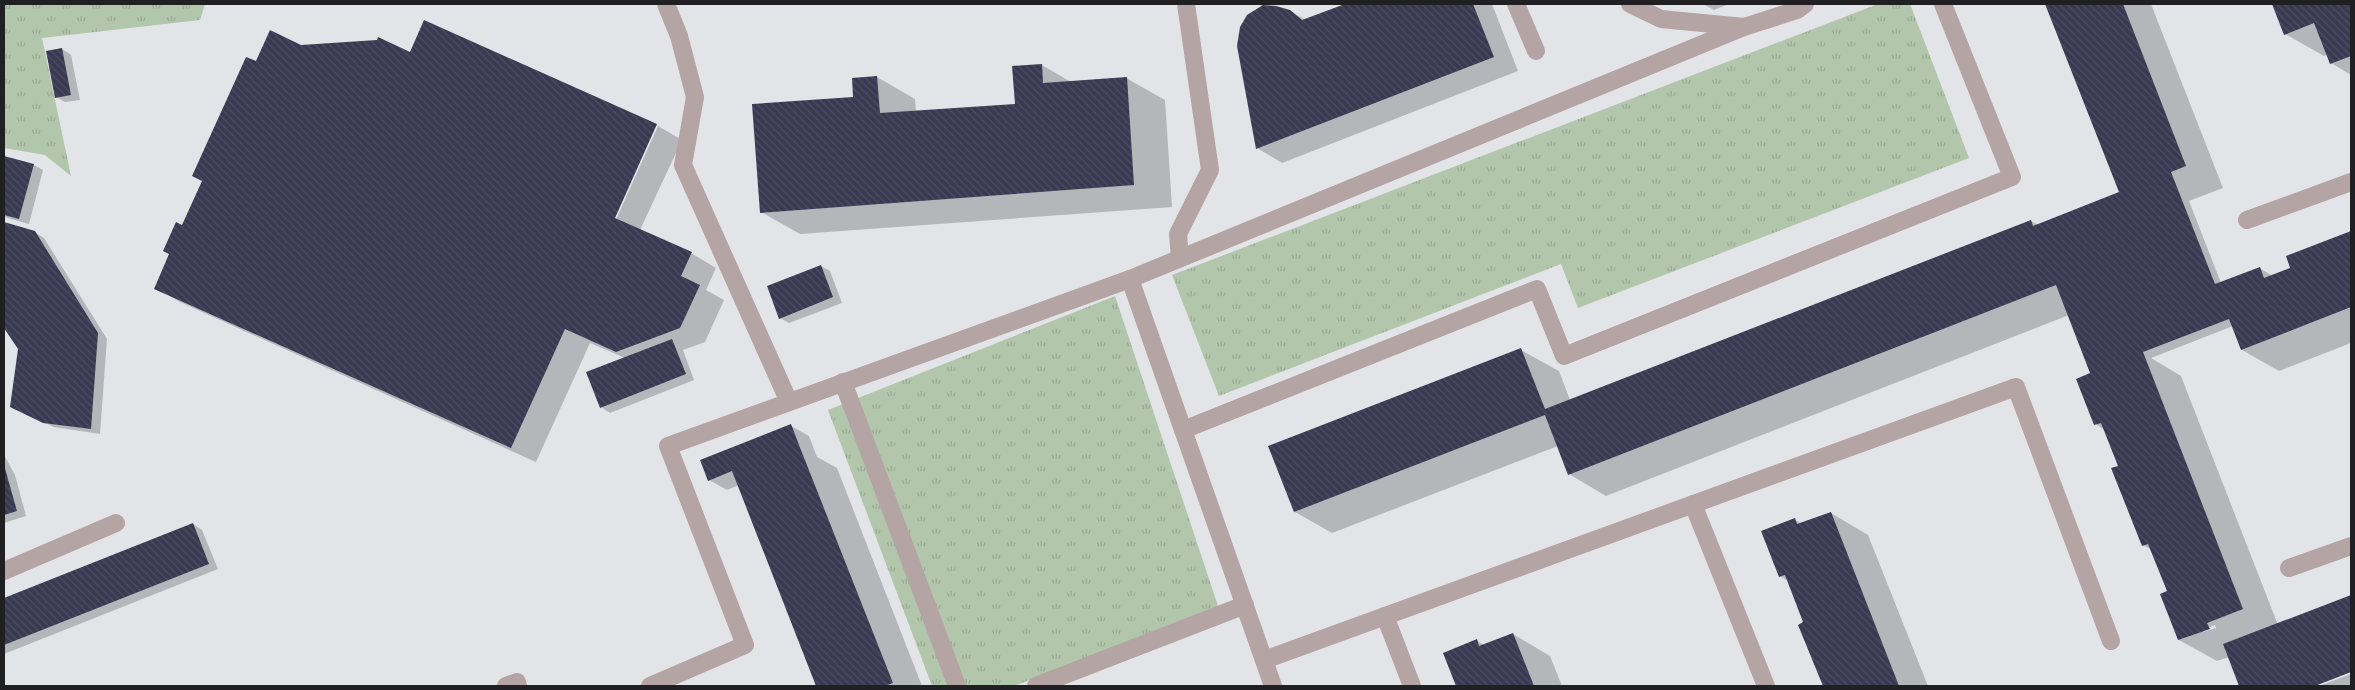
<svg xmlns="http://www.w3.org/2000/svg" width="2355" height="690" viewBox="0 0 2355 690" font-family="Lora,serif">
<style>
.park{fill:url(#park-tufts)}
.shadow{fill:#0003;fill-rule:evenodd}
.building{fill:url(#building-back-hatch)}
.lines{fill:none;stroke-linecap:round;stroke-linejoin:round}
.service{stroke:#b5a4a4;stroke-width:18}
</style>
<defs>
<pattern id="park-tufts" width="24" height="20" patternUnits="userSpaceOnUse" patternTransform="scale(1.25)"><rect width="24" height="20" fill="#b2c6ac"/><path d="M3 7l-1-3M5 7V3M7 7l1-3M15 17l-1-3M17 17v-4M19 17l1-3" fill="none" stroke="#99aa94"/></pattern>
<pattern id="building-back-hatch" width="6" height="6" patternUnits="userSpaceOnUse" patternTransform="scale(1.25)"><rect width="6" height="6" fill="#3a3952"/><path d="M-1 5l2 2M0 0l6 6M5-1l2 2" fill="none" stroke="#4e4d62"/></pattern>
</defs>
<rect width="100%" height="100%" fill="#e3e4e8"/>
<!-- park -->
<g class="park">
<polygon points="4,4 205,4 200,20 42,38 71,176 45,155 4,148"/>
<polygon points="1878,4 1910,4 1969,158 1578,308 1561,264 1219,396 1172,275"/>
<polygon points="1115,296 1219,609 1014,686 932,686 828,410"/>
</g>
<!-- shadow -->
<g class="shadow">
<polygon points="1348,4 1492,4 1518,71 1282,163 1257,148 1290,11 1306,20"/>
<polygon points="1703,4 1729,4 1714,10"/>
<path d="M2047,4h104l72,184 -34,13 32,82 38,-15 14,8 19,-7 -5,-12 64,-25v111l-72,28 -37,-21 -9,-24 -82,32 30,18 97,249 73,-28v74l-39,15h-72l-11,-29 -12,4 -38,-21 -11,-48 -16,-42 -9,-5 -24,-78 -14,-37 -10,-6 -3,-50 -23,-59 -463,181 -37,-22 -11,-28 -226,87 -37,-21 226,-162 38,21 11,29 461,-179 7,4 84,-32zM2215,625l1,3 -13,4v-2z"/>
<polygon points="2273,4 2351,4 2351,75 2331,63 2328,54 2324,56 2285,34"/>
<polygon points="425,22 658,126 655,126 611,223 614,224 658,126 682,140 640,230 691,253 716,268 706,290 724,300 705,342 683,350 694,380 610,413 601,407 625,358 590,343 536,462 180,302 156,288 257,63 301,46 410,53"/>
<polygon points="62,49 71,55 80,100 65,102 56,97"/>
<polygon points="1042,65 1071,82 1126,78 1165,100 1172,207 800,234 761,212 855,98 877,77 915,99 916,112 1016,105"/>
<polygon points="4,157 34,165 43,170 29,224 4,217"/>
<polygon points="4,224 34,232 44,238 107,339 100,434 54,427 21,412 20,349 4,326"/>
<polygon points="821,266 830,271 842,303 789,323 780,318"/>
<polygon points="791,426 809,436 817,457 837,468 922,686 818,686 739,485 727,490 709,480"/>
<polygon points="4,455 15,475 26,516 4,523"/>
<polygon points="1831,513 1868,535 1928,686 1824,686 1800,625 1805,623 1788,581 1780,576 1794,519 1802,524"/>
<polygon points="193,524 202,530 218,569 4,654 4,599"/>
<polygon points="1513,634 1550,656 1562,686 1458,686 1445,653 1476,640 1484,645"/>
<polygon points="2351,674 2351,686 2319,686"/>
</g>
<!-- building -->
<g class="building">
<polygon points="1345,4 1473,4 1494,57 1256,149 1237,46 1240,27 1247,15 1263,5 1276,6 1290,10 1302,20"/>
<polygon points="2045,4 2123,4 2186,166 2171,172 2215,284 2260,267 2264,278 2290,268 2286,256 2351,231 2351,307 2241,350 2229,319 2143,352 2243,609 2207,623 2210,629 2178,640 2160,594 2167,591 2148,544 2142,546 2111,468 2118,466 2101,423 2094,425 2076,379 2090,373 2056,285 1568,475 1545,415 1294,512 1268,446 1521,348 1545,409 2031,220 2033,226 2119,192"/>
<polygon points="2272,4 2351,4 2351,56 2330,64 2314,23 2284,35"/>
<polygon points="424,20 657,124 615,218 692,252 681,276 700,285 680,328 616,352 565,329 511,448 154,289 169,254 163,251 176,222 182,225 202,181 192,176 246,57 256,61 270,30 301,45 377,40 378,37 410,52"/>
<polygon points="62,48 71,95 55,98 46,51"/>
<polygon points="1042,64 1043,83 1127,77 1134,185 760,213 752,104 853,97 852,78 877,76 880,113 1015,104 1012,66"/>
<polygon points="4,156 34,164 19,219 4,215"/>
<polygon points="4,222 35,231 98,333 91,429 43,423 10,407 18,349 4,328"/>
<polygon points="821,265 833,297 779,319 767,286"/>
<polygon points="672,339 686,374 600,408 586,372"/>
<polygon points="791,424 799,445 893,683 884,686 816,686 732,471 708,481 700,460"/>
<polygon points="4,465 17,511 4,515"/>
<polygon points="1831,512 1899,686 1823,686 1798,625 1803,622 1785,575 1779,577 1761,531 1795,518 1797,524"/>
<polygon points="193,523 209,564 4,645 4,598"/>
<polygon points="2351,595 2351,672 2315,686 2239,686 2223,644"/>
<polygon points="1513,633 1534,686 1456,686 1443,653 1477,639 1479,646"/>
</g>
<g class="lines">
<!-- service -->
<g class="service">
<polyline points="666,4 679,36 695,97 683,165 789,402"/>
<polyline points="1516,4 1536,51"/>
<polyline points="1630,4 1661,19 1744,27 1797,10 1805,4"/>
<polyline points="2247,220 2351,182"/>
<polyline points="1180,258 1178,234 1210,170 1186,4"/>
<polyline points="1130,279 1273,686"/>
<polyline points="843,382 957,686"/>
<polyline points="1183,430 1537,289 1564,356 2012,177 1943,4"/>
<polyline points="1693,504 1766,686"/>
<polyline points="2289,568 2351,546"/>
<polyline points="4,571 116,523"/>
<polyline points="1385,616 1412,686"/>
<polyline points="1264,660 2016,387 2111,641"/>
<polyline points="506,686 517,682 518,686"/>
<polyline points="650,686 745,645 668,446 1130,279 1744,27"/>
<polyline points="1036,686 1245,605"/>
</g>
</g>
<!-- border -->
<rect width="2355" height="690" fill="none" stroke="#202022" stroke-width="10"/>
</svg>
